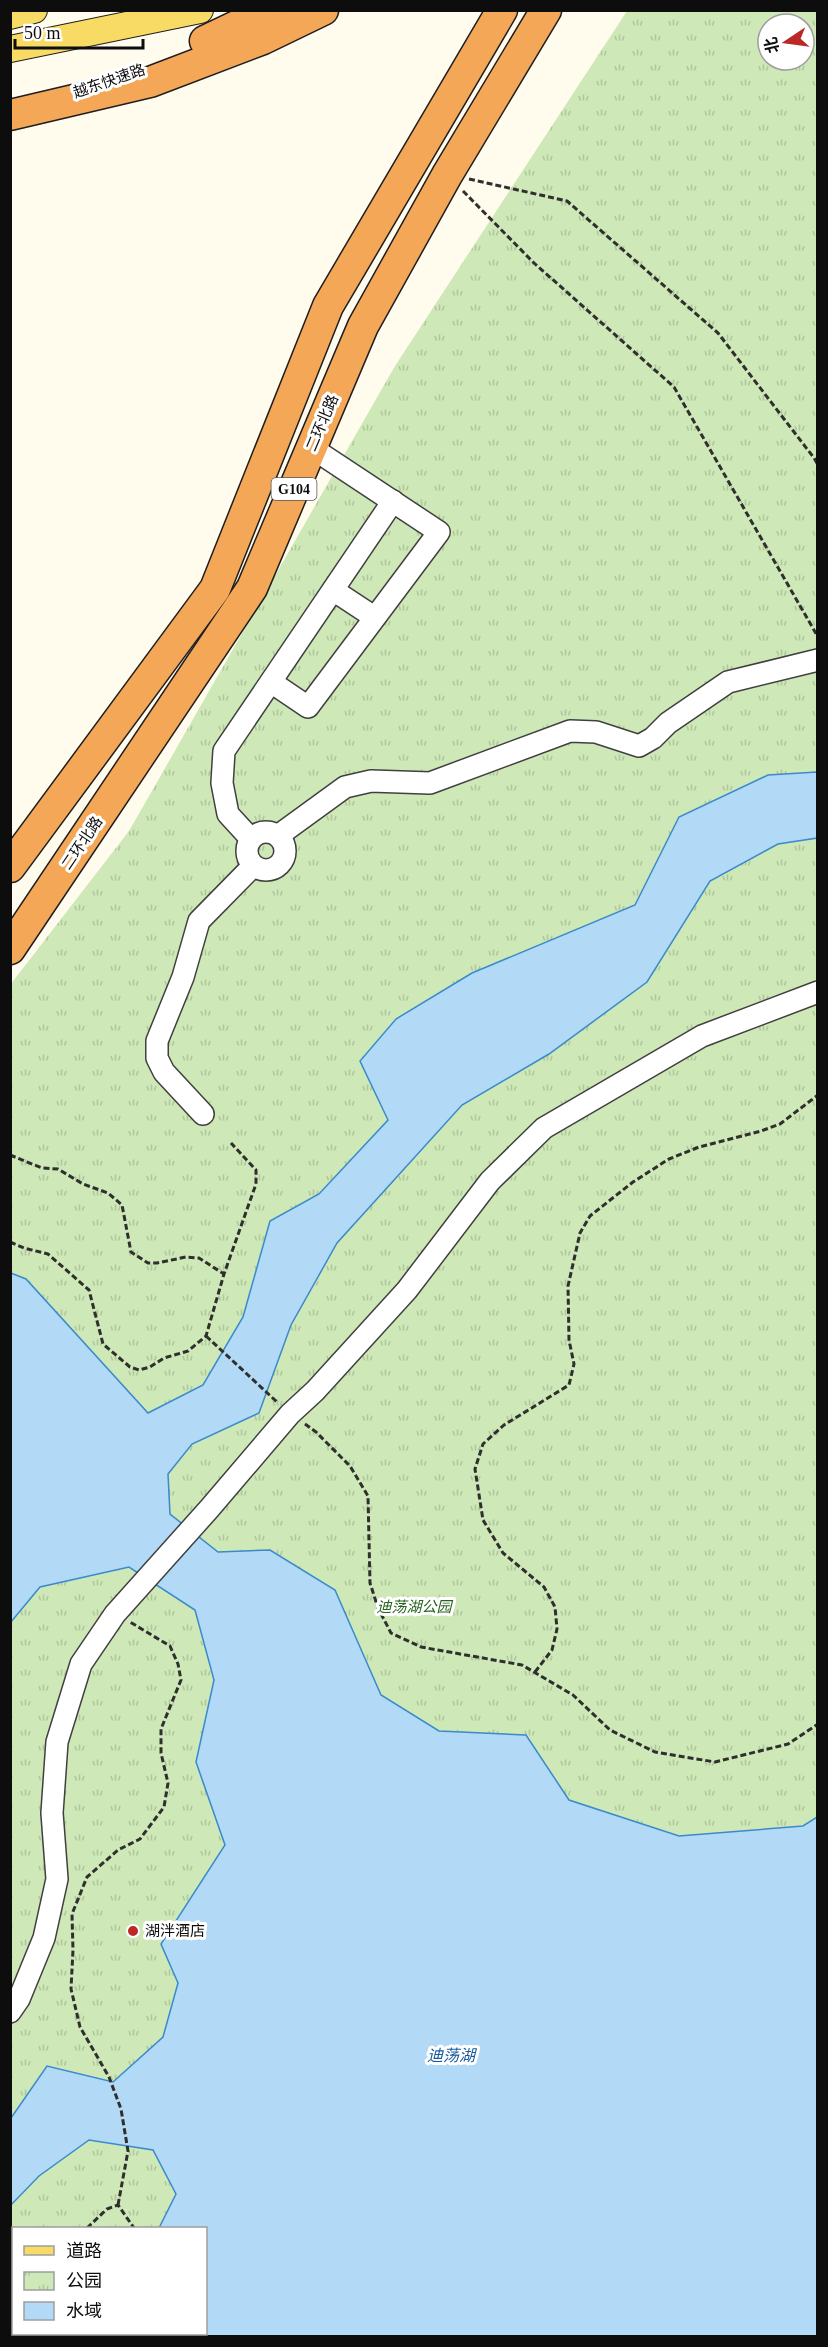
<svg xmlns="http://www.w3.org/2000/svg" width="828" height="2347" viewBox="0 0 828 2347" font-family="'Times New Roman','Noto Sans SC',serif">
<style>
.park{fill:url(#park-tufts);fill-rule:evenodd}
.water{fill:#b2d9f5;stroke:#3a8acc;stroke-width:1.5}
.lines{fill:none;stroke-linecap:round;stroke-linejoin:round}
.minor-casing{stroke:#404040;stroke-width:24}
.major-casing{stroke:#1e1e1e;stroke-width:28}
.highway-casing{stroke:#1e1e1e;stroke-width:33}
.path{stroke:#2f2f2f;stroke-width:3;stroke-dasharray:6 3;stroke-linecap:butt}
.minor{stroke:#fff;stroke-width:21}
.major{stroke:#f7db65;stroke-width:26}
.highway{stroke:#f3a757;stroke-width:30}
.poi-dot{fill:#bb2826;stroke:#fff;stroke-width:2}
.labels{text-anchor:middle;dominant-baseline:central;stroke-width:6;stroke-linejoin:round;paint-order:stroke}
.shield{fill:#fff;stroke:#565656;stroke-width:1.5}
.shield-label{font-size:14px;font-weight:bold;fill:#0d0d0d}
.street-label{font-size:15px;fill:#0d0d0d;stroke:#fff}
.park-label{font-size:15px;font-style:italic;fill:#29641e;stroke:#fff}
.poi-label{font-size:15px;fill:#0d0d0d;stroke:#fff;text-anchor:start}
.water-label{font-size:16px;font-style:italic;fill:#185b9d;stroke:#fff}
</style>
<defs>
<pattern id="park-tufts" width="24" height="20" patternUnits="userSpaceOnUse" patternTransform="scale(1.5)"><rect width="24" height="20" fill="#cee8b7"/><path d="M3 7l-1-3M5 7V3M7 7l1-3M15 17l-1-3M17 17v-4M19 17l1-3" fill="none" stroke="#b0c69c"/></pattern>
</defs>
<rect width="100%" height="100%" fill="#fffced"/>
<!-- park -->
<path class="park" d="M627,11h190v2325h-806l-1,-1351 119,-154 266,-465zM768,24h36v36h-36zM14,2228h192v106h-192z"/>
<!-- water -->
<polygon class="water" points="817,772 817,838 778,844 710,881 647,982 549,1054 462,1105 337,1243 291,1325 259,1413 192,1444 168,1474 170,1514 218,1552 270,1550 335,1590 381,1695 439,1731 526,1735 569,1800 679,1836 803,1826 817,1817 817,2336 96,2336 95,2334 206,2334 206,2228 159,2228 176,2194 153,2150 89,2140 39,2176 11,2205 11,2118 47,2066 113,2082 163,2037 178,1983 161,1944 225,1845 196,1762 214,1680 195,1610 129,1567 40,1587 11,1622 11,1273 26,1279 148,1413 203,1385 243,1317 270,1221 319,1194 388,1120 360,1061 396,1019 472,973 635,905 679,817 768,775"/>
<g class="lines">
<!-- minor casing -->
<g class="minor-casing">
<g id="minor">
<polyline points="333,590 374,617"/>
<polyline points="271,682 308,707 439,532 312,448"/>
<circle cx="266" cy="851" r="19"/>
<polyline points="279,835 345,787 371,781 430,783 570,731 596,732 639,746 653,738 668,723 728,682 818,660"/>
<polyline points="250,838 228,814 222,783 224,751 393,501"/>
<polyline points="203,1114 164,1072 157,1058 157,1041 183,977 199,921 253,866"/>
<polyline points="10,2012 19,1999 44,1938 57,1879 52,1813 57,1742 81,1664 115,1614 209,1509 290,1414 315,1391 407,1290 490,1181 544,1128 702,1036 818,992"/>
</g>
</g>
<!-- major casing -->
<g class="major-casing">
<g id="major">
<polyline points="10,16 34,10"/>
<polyline points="10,49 200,10"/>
</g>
</g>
<!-- highway casing -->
<g class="highway-casing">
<g id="highway">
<polyline points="205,41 270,10"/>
<polyline points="10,115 150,82 263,39 323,10"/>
<polyline points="10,867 215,589 328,306 502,10"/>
<polyline points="10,949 252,588 363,326 447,175 546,10"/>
</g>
</g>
<!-- path -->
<g class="path">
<polyline points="469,179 567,201 718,333 814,458 818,465"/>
<polyline points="463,191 534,263 674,387 818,637"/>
<polyline points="10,1155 42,1168 58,1169 83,1184 108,1193 122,1205 131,1252 148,1263 157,1263 186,1257 199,1258 224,1274"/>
<polyline points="10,1242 24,1248 48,1254 89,1290 103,1344 130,1367 139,1370 150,1367 164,1358 188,1351 206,1336 224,1274 256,1184 256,1170 231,1143"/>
<polyline points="206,1336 277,1402"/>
<polyline points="305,1424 316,1432 350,1466 368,1496 370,1583 378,1608 391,1633 421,1647 522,1665 573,1695 610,1730 655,1752 715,1762 788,1744 818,1724"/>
<polyline points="535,1672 552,1650 557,1629 555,1607 544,1587 503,1553 483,1520 475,1469 483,1444 504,1425 569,1385 574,1364 569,1340 568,1286 580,1233 590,1216 633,1182 669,1159 699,1147 761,1131 780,1124 818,1095"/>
<polyline points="118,2205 128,2151 121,2109 109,2077 80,2027 71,1989 73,1950 72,1914 87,1877 118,1850 140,1839 164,1807 168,1783 161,1753 161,1729 181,1680 178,1664 170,1646 130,1622"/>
<polyline points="87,2228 107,2209 118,2205 134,2228"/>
<polyline points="10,2276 14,2277"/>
<polyline points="10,2309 14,2313"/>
<polyline points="24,2334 25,2336"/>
<polyline points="56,2334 57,2336"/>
<polyline points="144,2336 145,2334"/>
</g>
<!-- minor -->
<use href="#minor" class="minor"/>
<!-- major -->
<use href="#major" class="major"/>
<!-- highway -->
<use href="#highway" class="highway"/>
</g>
<!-- markers -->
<circle class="poi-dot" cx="133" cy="1931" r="6"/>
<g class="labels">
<!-- shield labels -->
<rect class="shield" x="271.5" y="478" width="45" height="22" rx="4.5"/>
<g class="shield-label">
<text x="294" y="489">G104</text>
</g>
<!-- street labels -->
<g class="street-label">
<text transform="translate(109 81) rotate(-19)">越东快速路</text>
<text transform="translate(322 423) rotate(-67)">二环北路</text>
<text transform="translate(82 843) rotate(-56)">二环北路</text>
</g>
<!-- park labels -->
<g class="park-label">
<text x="414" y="1607">迪荡湖公园</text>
</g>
<!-- poi labels -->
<g class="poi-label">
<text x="145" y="1931">湖泮酒店</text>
</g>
<!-- water labels -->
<g class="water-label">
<text x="451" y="2055">迪荡湖</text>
</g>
</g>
<!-- border -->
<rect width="828" height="2347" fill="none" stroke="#0d0d0d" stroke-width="24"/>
<!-- legend -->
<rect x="12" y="2227" width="195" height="108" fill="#ffffff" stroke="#9e9e9e" stroke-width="1.5"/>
<rect x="24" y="2246" width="30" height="9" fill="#f7db65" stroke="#9e9e9e" stroke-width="1.5"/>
<text x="66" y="2257" font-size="18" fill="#0d0d0d">道路</text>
<rect x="24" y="2272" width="30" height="18" fill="url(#park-tufts)" stroke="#9e9e9e" stroke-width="1.5"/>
<text x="66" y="2287" font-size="18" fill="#0d0d0d">公园</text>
<rect x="24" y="2302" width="30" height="18" fill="#b2d9f5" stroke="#9e9e9e" stroke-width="1.5"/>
<text x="66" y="2317" font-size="18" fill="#0d0d0d">水域</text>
<!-- north arrow -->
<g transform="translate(786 42) rotate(257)"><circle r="28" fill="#ffffff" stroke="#9e9e9e" stroke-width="1.5"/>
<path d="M0-4.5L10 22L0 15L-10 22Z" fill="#bb2826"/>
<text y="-9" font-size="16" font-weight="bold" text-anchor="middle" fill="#0d0d0d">北</text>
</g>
<!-- scale -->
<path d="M15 39v9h128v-9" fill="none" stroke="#0d0d0d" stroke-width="3"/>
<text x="24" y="39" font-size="18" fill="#0d0d0d" stroke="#ffffff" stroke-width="4.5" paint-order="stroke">50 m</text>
</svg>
